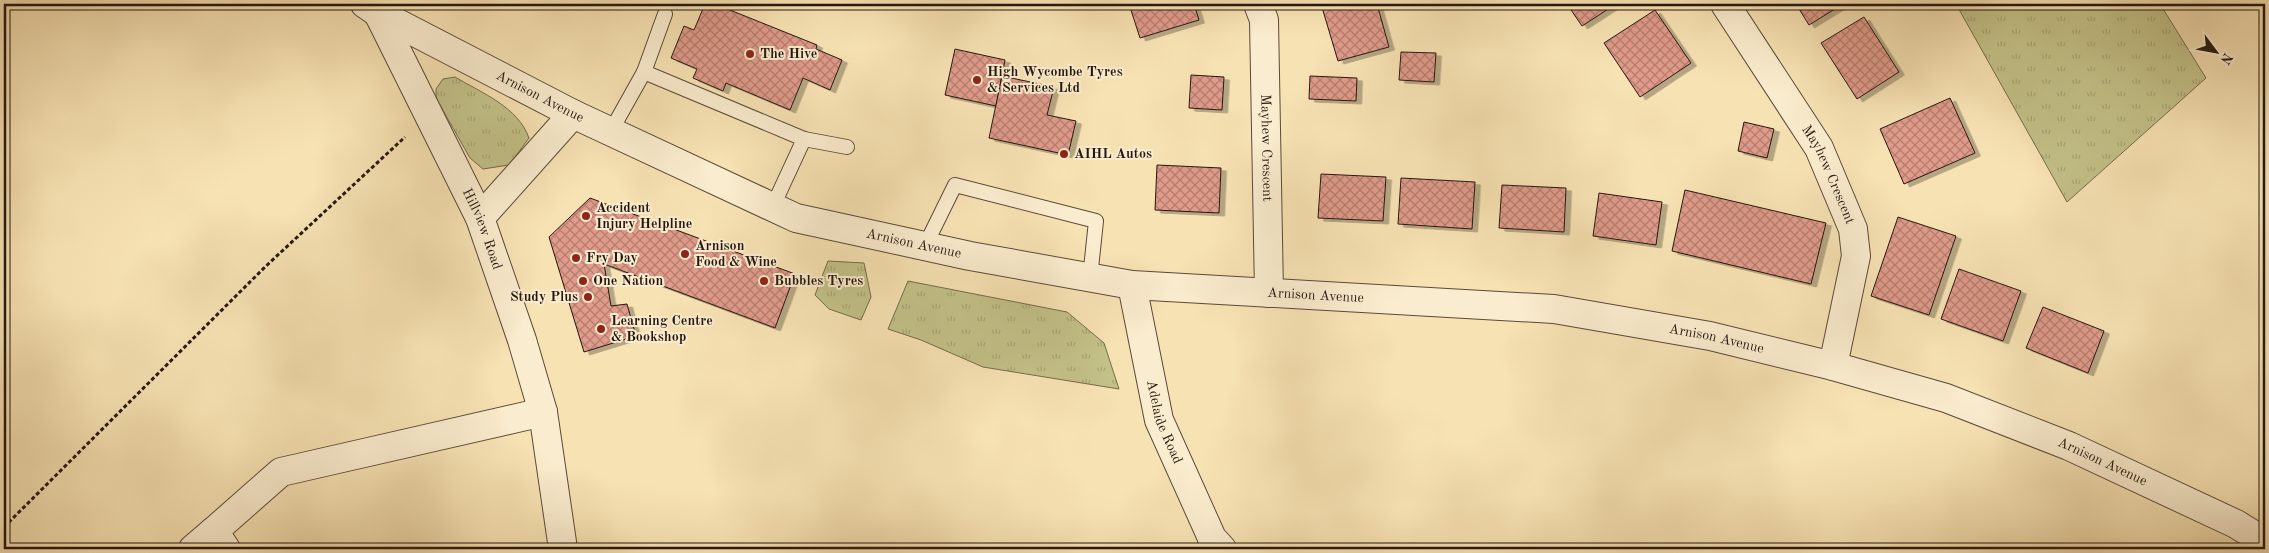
<svg xmlns="http://www.w3.org/2000/svg" width="2269" height="553" viewBox="0 0 2269 553" font-family="'Old Standard TT',serif">
<style>
.grass{fill:url(#grass-tufts);stroke:#746c4c}
.building{fill:url(#building-cross-hatch);stroke:#25170f;filter:url(#shadow)}
.lines{fill:none;stroke-linecap:round;stroke-linejoin:round}
.lane-casing{stroke:#5a4a38;stroke-width:16}
.street-casing{stroke:#5a4a38;stroke-width:30}
.path{stroke:#25170f;stroke-width:3;stroke-dasharray:4 2.5;stroke-linecap:butt}
.lane{stroke:#faecce;stroke-width:14}
.street{stroke:#faecce;stroke-width:28}
.poi-dot{fill:#8f2418;stroke:#faecce;stroke-width:2}
.labels{text-anchor:middle;dominant-baseline:central;stroke-width:4;stroke-linejoin:round;paint-order:stroke}
.poi-label{font-size:14px;font-weight:bold;fill:#25170f;stroke:#faecce;text-anchor:start}
.street-label{font-size:14px;fill:#25170f;stroke:#faecce}
</style>
<defs>
<pattern id="grass-tufts" width="24" height="20" patternUnits="userSpaceOnUse" patternTransform="scale(1.25)"><rect width="24" height="20" fill="#c3c188"/><path d="M3 7l-1-3M5 7V3M7 7l1-3M15 17l-1-3M17 17v-4M19 17l1-3" fill="none" stroke="#a7a574"/></pattern>
<pattern id="building-cross-hatch" width="8" height="8" patternUnits="userSpaceOnUse" patternTransform="scale(1.25)"><rect width="8" height="8" fill="#e09b8a"/><path d="M0 0l8 8M0 8l8-8" fill="none" stroke="#b57d6f"/></pattern>
<filter id="shadow"><feDropShadow dx="5.5" dy="3" stdDeviation="0" flood-color="#0004"/></filter>
</defs>
<rect width="100%" height="100%" fill="#f7e2b3"/>
<filter id="stains"><feTurbulence type="fractalNoise" baseFrequency=".004" numOctaves="4"/><feColorMatrix values="0 0 0 0 .2 0 0 0 0 .09 0 0 0 0 .02 0 0 0 .5 -.17"/></filter>
<radialGradient id="worn" r=".72"><stop offset=".6" stop-color="#630" stop-opacity="0"/><stop offset="1" stop-color="#630" stop-opacity=".3"/></radialGradient>
<!-- grass -->
<g class="grass">
<polygon points="1956,4 2160,4 2206,78 2067,202"/>
<path d="M455,77c27,16 63,30 74,61l-20,27 -26,4 -13,-11 -34,-60v-9l7,-10z"/>
<polygon points="828,261 864,263 871,297 861,320 829,309 815,295"/>
<polygon points="908,281 1067,312 1104,343 1119,389 983,367 921,340 888,329"/>
</g>
<!-- building -->
<g class="building">
<polygon points="705,4 715,4 817,45 816,49 842,60 830,90 803,78 790,110 726,83 723,91 693,78 697,69 671,58 684,26 694,30"/>
<polygon points="1129,4 1194,4 1199,20 1140,38"/>
<polygon points="1321,4 1377,4 1389,47 1338,61"/>
<polygon points="1567,4 1616,4 1582,26"/>
<polygon points="1796,4 1843,4 1809,25"/>
<polygon points="1655,10 1691,63 1640,97 1604,43"/>
<polygon points="1864,17 1899,72 1857,99 1821,43"/>
<polygon points="955,49 1005,60 996,106 945,95"/>
<polygon points="1401,52 1436,53 1434,82 1399,80"/>
<polygon points="1191,75 1224,77 1222,110 1189,108"/>
<polygon points="1002,76 1054,87 1047,115 1076,121 1068,155 989,138"/>
<polygon points="1310,76 1357,78 1356,101 1309,99"/>
<polygon points="1950,98 1975,153 1904,184 1880,129"/>
<polygon points="1744,122 1774,129 1767,158 1738,151"/>
<polygon points="1157,165 1221,168 1219,213 1155,210"/>
<polygon points="1321,174 1386,177 1383,221 1318,218"/>
<polygon points="1401,178 1475,182 1472,229 1398,224"/>
<polygon points="1502,185 1566,188 1564,232 1499,228"/>
<polygon points="1685,190 1826,223 1811,284 1672,251"/>
<polygon points="1599,193 1662,202 1656,245 1593,236"/>
<polygon points="590,198 795,274 775,328 604,264 611,306 627,304 636,336 584,352 549,237"/>
<polygon points="1898,217 1956,236 1929,315 1871,296"/>
<polygon points="1959,269 2021,291 2003,341 1941,319"/>
<polygon points="2043,307 2104,331 2088,373 2026,348"/>
</g>
<g class="lines">
<!-- lane casing -->
<g class="lane-casing">
<g id="lane">
<polyline points="644,72 665,14"/>
<polyline points="611,131 644,72 804,139 773,206"/>
<polyline points="804,139 847,147"/>
<polyline points="925,246 955,185 1096,221 1090,278"/>
</g>
</g>
<!-- street casing -->
<g class="street-casing">
<g id="street">
<path id="s1" d="M365,4l13,9 195,101 223,104 174,38 162,29 422,24 156,27 123,30 113,32 123,48 167,78 29,18"/>
<path id="s2" d="M1258,4l6,16 5,273"/>
<path id="s3" d="M1725,4l94,144 34,81 3,27 -23,110"/>
<path id="s4" d="M378,13l102,205 42,122 21,72 20,137"/>
<polyline points="480,218 573,114"/>
<path id="s5" d="M1132,285l27,135 53,118 10,11"/>
<polyline points="193,549 214,531"/>
<polyline points="226,549 214,531 281,472 543,412"/>
</g>
</g>
<!-- path -->
<polyline class="path" points="4,527 266,266 405,137"/>
<!-- lane -->
<use href="#lane" class="lane"/>
<!-- street -->
<use href="#street" class="street"/>
</g>
<!-- markers -->
<g class="poi-dot">
<circle cx="750" cy="54" r="5"/>
<circle cx="977" cy="80" r="5"/>
<circle cx="1064" cy="154" r="5"/>
<circle cx="586" cy="216" r="5"/>
<circle cx="685" cy="254" r="5"/>
<circle cx="576" cy="258" r="5"/>
<circle cx="583" cy="281" r="5"/>
<circle cx="764" cy="281" r="5"/>
<circle cx="588" cy="297" r="5"/>
<circle cx="601" cy="329" r="5"/>
</g>
<g class="labels">
<!-- poi labels -->
<g class="poi-label">
<text x="760" y="54">The Hive</text>
<text x="987" y="72">High Wycombe Tyres<tspan x="987" dy="16">&amp; Services Ltd</tspan></text>
<text x="1074" y="154">AIHL Autos</text>
<text x="596" y="208">Accident<tspan x="596" dy="16">Injury Helpline</tspan></text>
<text x="695" y="246">Arnison<tspan x="695" dy="16">Food &amp; Wine</tspan></text>
<text x="586" y="258">Fry Day</text>
<text x="593" y="281">One Nation</text>
<text x="774" y="281">Bubbles Tyres</text>
<text x="578" y="297" text-anchor="end">Study Plus</text>
<text x="611" y="321">Learning Centre<tspan x="611" dy="16">&amp; Bookshop</tspan></text>
</g>
<!-- street labels -->
<g class="street-label">
<text stroke="none"><textPath href="#s1" startOffset="198">Arnison Avenue</textPath></text>
<text stroke="none"><textPath href="#s2" startOffset="145">Mayhew Crescent</textPath></text>
<text stroke="none"><textPath href="#s3" startOffset="200">Mayhew Crescent</textPath></text>
<text stroke="none"><textPath href="#s4" startOffset="240">Hillview Road</textPath></text>
<text stroke="none"><textPath href="#s1" startOffset="602">Arnison Avenue</textPath></text>
<text stroke="none"><textPath href="#s1" startOffset="1008">Arnison Avenue</textPath></text>
<text stroke="none"><textPath href="#s1" startOffset="1412">Arnison Avenue</textPath></text>
<text stroke="none"><textPath href="#s5" startOffset="141">Adelaide Road</textPath></text>
<text stroke="none"><textPath href="#s1" startOffset="1818">Arnison Avenue</textPath></text>
</g>
</g>
<!-- margin -->
<rect width="2269" height="553" fill="none" stroke="#f7e2b3" stroke-width="20"/>
<rect x="5" y="5" width="2259" height="543" fill="none" stroke="#25170f" stroke-width="2.5"/>
<rect x="10" y="10" width="2249" height="533" fill="none" stroke="#25170f"/>
<!-- north arrow -->
<g transform="translate(2216 52) rotate(122)" stroke="#faecce" stroke-width="4" paint-order="stroke">
<path d="M0-4L9 19L0 12L-9 19Z" fill="#25170f"/>
<text y="-8" font-size="14" font-weight="bold" text-anchor="middle" fill="#25170f">N</text>
</g>
<rect width="100%" height="100%" filter="url(#stains)"/>
<rect width="100%" height="100%" fill="url(#worn)"/>
</svg>
